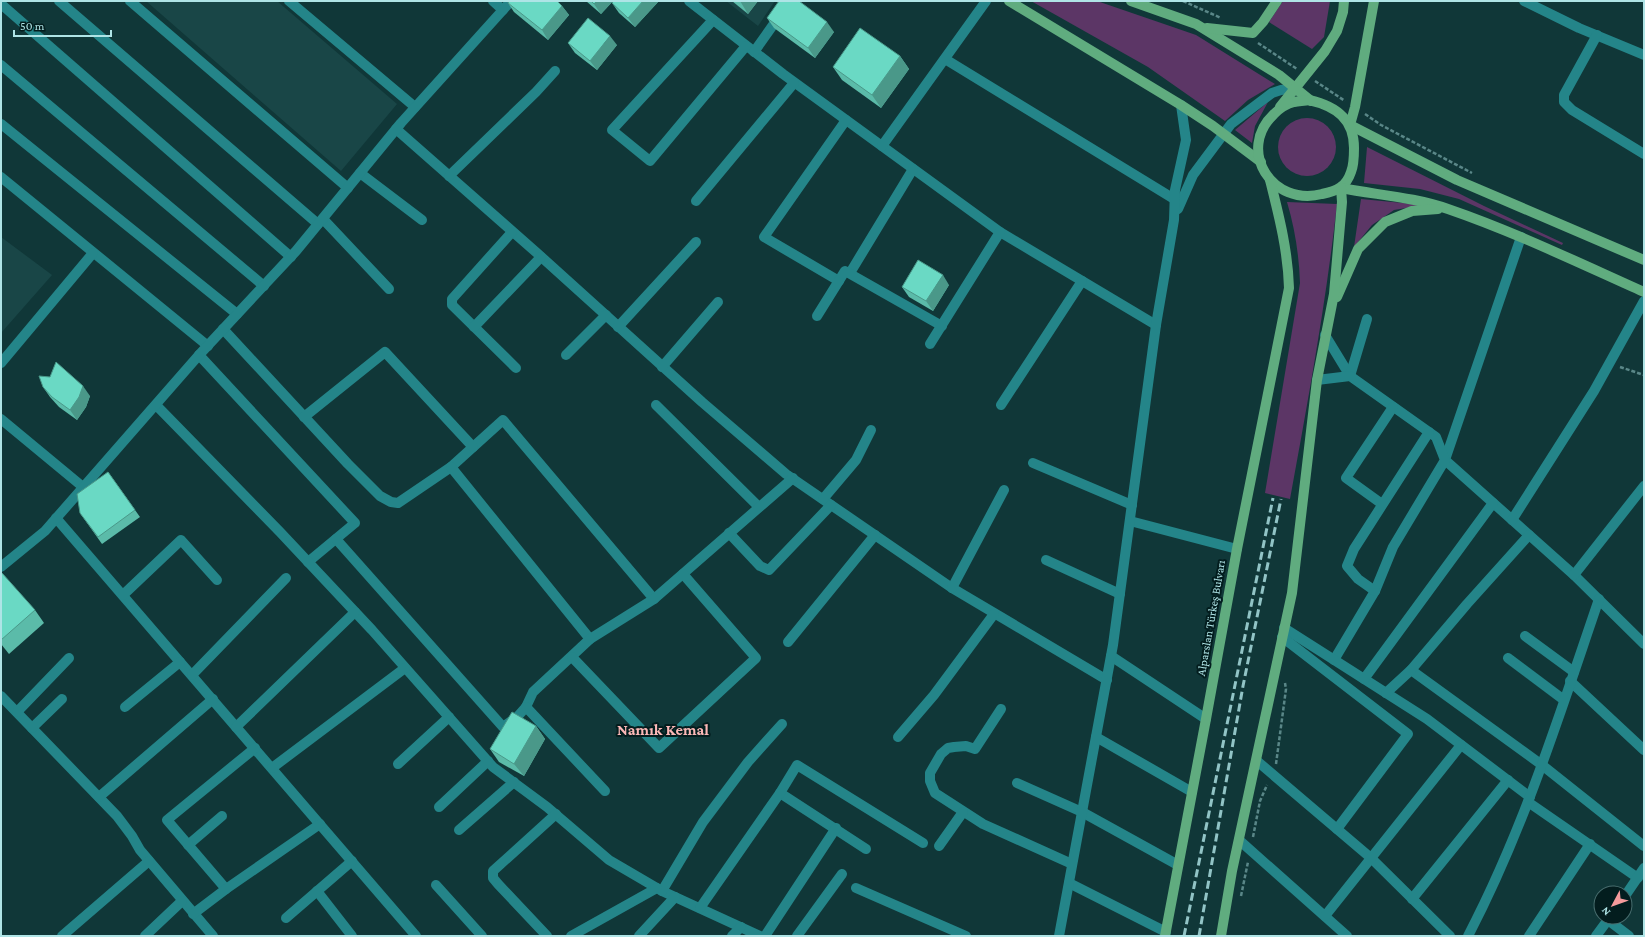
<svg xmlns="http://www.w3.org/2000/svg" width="1645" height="937" viewBox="0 0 1645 937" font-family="'Crimson Pro',serif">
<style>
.built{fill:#194647}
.green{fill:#5c3666}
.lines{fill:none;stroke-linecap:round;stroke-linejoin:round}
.path{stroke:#5a8788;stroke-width:2.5;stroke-dasharray:4 2;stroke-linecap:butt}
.minor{stroke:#248589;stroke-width:10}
.major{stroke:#60ac7f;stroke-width:10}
.rail{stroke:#92c4c6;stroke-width:3;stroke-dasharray:8 4;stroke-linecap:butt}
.wall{fill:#5bbba9}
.shaded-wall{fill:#4a9889}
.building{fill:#6ad9c4;stroke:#4a9889}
.labels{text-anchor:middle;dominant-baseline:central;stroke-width:4;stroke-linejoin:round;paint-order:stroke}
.street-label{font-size:12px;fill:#afe4e6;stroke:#031d1e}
.district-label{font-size:16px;font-weight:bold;fill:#fcb8b7;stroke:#031d1e}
</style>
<rect width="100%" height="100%" fill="#103738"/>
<!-- built -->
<g class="built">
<polygon points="146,1 277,1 397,104 341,171"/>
<polygon points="726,1 775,1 758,26"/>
<polygon points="1,237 52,275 1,333"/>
</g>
<!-- green -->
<g class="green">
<polygon points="1031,1 1097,1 1167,25 1196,35 1275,84 1248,100 1225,121 1148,67"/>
<polygon points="1283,1 1330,1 1324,37 1312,49 1269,22"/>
<polygon points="1268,102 1255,126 1252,143 1235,130"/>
<circle cx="1307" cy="147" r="29"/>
<polygon points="1367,147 1484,206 1563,243 1562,245 1459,199 1420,189 1364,183"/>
<polygon points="1361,199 1424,205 1394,210 1372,225 1354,247"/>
<path d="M1287,202l50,2c-11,99 -29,197 -47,295l-25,-6 35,-210c-1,-28 -5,-54 -13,-81z"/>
</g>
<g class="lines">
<!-- path -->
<g class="path">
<polyline points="1183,1 1221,18"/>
<polyline points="1258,43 1297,69"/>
<polyline points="1315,81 1345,101"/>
<polyline points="1365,114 1381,125 1472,173"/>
<polyline points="1620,367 1644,375"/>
<polyline points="1276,764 1286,689 1285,683"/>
<polyline points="1253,837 1260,801 1267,785"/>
<polyline points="1241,896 1248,862"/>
</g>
<!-- minor -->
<g class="minor">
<polyline points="59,1 318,224"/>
<polyline points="130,1 348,188"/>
<polyline points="289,1 415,107"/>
<polyline points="493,1 503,10"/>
<polyline points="689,1 783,74 1000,232 1156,325"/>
<polyline points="1524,1 1579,28 1644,55"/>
<polyline points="1,4 291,257"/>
<polyline points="713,20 612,130 650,161 746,46"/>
<polyline points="1597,35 1564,95 1564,102 1572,110 1644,154"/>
<polyline points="754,52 790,1"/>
<polyline points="945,59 1179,202"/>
<polyline points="1,65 264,286"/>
<polyline points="1,124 237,314"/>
<polyline points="396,129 537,253 702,402 786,474 952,588 1107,680"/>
<polyline points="882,146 986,1"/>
<polyline points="360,173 422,220"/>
<polyline points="449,176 536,92 555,71"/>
<polyline points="1,177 208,346"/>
<polyline points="696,201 794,83"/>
<polyline points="1178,209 1193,175 1231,124 1272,93 1281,90 1296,88"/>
<polyline points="323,219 389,289"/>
<polyline points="512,232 452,299 452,305 516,368"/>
<polyline points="1521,237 1445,460 1574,575 1644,644"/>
<polyline points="850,273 913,169"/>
<polyline points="839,281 764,237 846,120"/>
<polyline points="817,316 845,271 942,326"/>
<polyline points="474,327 541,257"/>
<polyline points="618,327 696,242"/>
<polyline points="223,329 348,464 380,496 391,502 398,503 451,467 503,420 654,599"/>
<polyline points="1325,335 1350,376"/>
<polyline points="930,344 1000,232"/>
<polyline points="199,355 355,523 308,562"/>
<polyline points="566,355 606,315"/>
<polyline points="1,363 93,253"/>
<polyline points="662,367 718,302"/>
<polyline points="1350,376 1367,319"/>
<polyline points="1317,380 1350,376 1436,437 1445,460 1393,547 1375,591 1334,660"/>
<polyline points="156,405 280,532 372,630 493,767 547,807 609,860 662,891 760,936"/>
<polyline points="656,405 759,507"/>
<polyline points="1001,405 1082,281"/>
<polyline points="304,417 385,352 473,447"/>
<polyline points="1,419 83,487"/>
<polyline points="1033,463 1132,505"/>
<polyline points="451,467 590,639"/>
<polyline points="823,499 856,460 871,430"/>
<polyline points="1382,504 1346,478 1393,407"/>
<polyline points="56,518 416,936"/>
<polyline points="1512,520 1594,391 1644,301"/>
<polyline points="1130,521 1237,549"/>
<polyline points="729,533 760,566 769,570 831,505"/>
<polyline points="336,539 503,727 518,716 526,707 533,692 590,639 654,599 793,478"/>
<polyline points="1046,560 1120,594"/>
<polyline points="1,567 45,531 199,355 296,251 401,123 511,1"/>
<polyline points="1574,575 1644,486"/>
<polyline points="952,588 1004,490"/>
<polyline points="1375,591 1358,579 1347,566 1354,549 1429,432"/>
<polyline points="123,595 181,540 217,580"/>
<polyline points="1284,628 1427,719 1530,797"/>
<polyline points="1525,636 1574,672"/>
<polyline points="1282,637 1408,734 1337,829"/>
<polyline points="788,642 875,535"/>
<polyline points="1111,656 1206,719"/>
<polyline points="572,657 659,748 756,658 683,574"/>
<polyline points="1508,658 1564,700"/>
<polyline points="1411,670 1542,765 1644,846"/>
<polyline points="192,675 286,578"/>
<polyline points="1364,679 1493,503"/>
<polyline points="1570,681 1644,750"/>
<polyline points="1386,693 1411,670 1467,604 1529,535"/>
<polyline points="1,696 117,816 132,836 140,850 213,936"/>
<polyline points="125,707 180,662"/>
<polyline points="526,707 605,791"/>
<polyline points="1001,709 975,749 966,746 954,747 948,748 941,754 930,773 930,781 935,793 983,824 1072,864"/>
<polyline points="17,712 69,658"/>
<polyline points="236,727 355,612"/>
<polyline points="32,728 62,699"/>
<polyline points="898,737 934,695 994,614"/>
<polyline points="1096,737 1192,792"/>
<polyline points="1257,761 1371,858 1450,936"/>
<polyline points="398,764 449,717"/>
<polyline points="272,768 405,668"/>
<polyline points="1017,783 1082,812 1178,865"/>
<polyline points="780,793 866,849"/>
<polyline points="99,797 213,699"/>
<polyline points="1528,802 1638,878"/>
<polyline points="439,807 488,761"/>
<polyline points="459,830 514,782"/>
<polyline points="1239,840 1347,936"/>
<polyline points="188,845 222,816"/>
<polyline points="939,846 963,812"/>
<polyline points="1069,883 1166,932"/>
<polyline points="436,885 482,936"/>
<polyline points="856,888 966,936"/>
<polyline points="226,889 167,820 255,748"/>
<polyline points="317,891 352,936"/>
<polyline points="662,891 703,822 748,762 782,724"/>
<polyline points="1625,896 1644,868"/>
<polyline points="1412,899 1508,780"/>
<polyline points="700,908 780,793 797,765 923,843"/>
<polyline points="193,914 226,889 320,824"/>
<polyline points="1325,916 1461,745"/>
<polyline points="286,918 352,861"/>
<polyline points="1608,920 1629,936"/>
<polyline points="62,936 149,861"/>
<polyline points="145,936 182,901"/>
<polyline points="547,936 498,884 493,878 493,871 556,814"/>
<polyline points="571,936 657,888"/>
<polyline points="639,936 675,897"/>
<polyline points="732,936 741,927"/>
<polyline points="765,936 836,828"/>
<polyline points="797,936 842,874"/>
<polyline points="1059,936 1113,645 1156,325 1174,220 1175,190 1186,140 1181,105"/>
<path d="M1468,936c56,-107 92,-223 131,-337"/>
<polyline points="1529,936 1590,844"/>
<polyline points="1596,936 1610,917"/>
</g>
<!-- major -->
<g class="major">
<polyline points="1009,1 1181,105 1213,126 1261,162"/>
<polyline points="1131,1 1196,24 1279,75 1311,101"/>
<polyline points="1374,1 1355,107 1350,125 1457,180 1644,260"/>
<polyline points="1207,28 1253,33 1263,22 1277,1"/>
<path d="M1309,100c27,6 45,19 45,48 0,7 0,17 -3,24 -5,15 -14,19 -29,22 -50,13 -86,-44 -48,-80 5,-5 12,-10 20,-12 5,-1 10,-1 15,-2z"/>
<polyline points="1280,107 1325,51 1337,31 1343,12 1344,1"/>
<path d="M1341,188c36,7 73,9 107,21 67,23 131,54 196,83"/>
<polyline points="1337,297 1358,249 1385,222 1412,211 1438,209"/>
<path d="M1165,936l41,-217 31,-170 52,-261c-1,-37 -10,-72 -19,-108"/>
<polyline points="1221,936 1232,871 1292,593 1317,380 1334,294 1342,202 1341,188"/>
</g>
<!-- rail -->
<g class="rail">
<polyline points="1184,936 1273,498"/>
<polyline points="1199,936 1243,686 1281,499"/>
</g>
</g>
<!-- wall -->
<g class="wall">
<polygon points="586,1 613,1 601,14"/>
<polygon points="659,1 635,27 619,13 612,3"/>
<polygon points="732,1 758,1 748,14"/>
<polygon points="508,3 562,6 569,15 548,40 514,12"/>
<polygon points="767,18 834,32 815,58 774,28"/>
<polygon points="568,43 617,45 597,70 575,53"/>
<polygon points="900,56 909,69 881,108 842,80 833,67"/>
<polygon points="949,285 933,311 909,297 902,287"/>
<polygon points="43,387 90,396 86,407 77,420 59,407 50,397"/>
<polygon points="108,472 140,517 102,544 80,513"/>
<polygon points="1,574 35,610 44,623 9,654 1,644"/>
<polygon points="536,726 545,739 524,776 499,762 490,749"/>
</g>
<!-- shaded-wall -->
<g class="shaded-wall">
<polygon points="597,1 613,1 601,14 594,4"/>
<polygon points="643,1 659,1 635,27 628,18"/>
<polygon points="740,1 758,1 748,14"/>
<polygon points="562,6 569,15 548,40 542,30"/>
<polygon points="827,22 834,32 815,58 808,48"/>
<polygon points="610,36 617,45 597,70 590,61"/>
<polygon points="900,56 909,69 881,108 872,95"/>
<polygon points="943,275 949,285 933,311 926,301"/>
<polygon points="83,386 90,396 86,407 77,420 70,410"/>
<polygon points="536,726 545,739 524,776 514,764"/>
</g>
<!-- building -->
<g class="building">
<polygon points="509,1 557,1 562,6 542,30 508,3"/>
<polygon points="591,1 597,1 594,4"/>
<polygon points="614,1 643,1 628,18 612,3"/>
<polygon points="779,1 799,1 827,22 808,48 767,18"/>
<polygon points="588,18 610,36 590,61 568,43"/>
<polygon points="860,28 900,56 872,95 833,67"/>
<polygon points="918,260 943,275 926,301 902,287"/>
<polygon points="56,362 83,386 79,397 70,410 52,397 43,387 39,376 50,377"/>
<polygon points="108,472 135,510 98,537 80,513 77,494"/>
<polygon points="2,573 35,610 1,640 1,574"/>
<polygon points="512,712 536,726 514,764 490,749"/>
</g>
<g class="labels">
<!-- street labels -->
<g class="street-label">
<text transform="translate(1211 618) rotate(-80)">Alparslan Türkeş Bulvarı</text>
</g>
<!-- district labels -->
<g class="district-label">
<text x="663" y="729">Namık Kemal</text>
</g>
</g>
<!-- border -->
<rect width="1645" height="937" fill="none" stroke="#afe4e6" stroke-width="4"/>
<!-- north arrow -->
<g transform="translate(1613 905) rotate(229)"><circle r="19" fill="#031d1e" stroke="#486d6e"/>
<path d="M0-3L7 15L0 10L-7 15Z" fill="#f59b9c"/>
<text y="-6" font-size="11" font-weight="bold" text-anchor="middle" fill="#afe4e6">N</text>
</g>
<!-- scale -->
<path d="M14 30v6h97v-6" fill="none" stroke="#afe4e6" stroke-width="2"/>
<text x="20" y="30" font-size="12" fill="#afe4e6" stroke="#031d1e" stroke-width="3" paint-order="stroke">50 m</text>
</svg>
